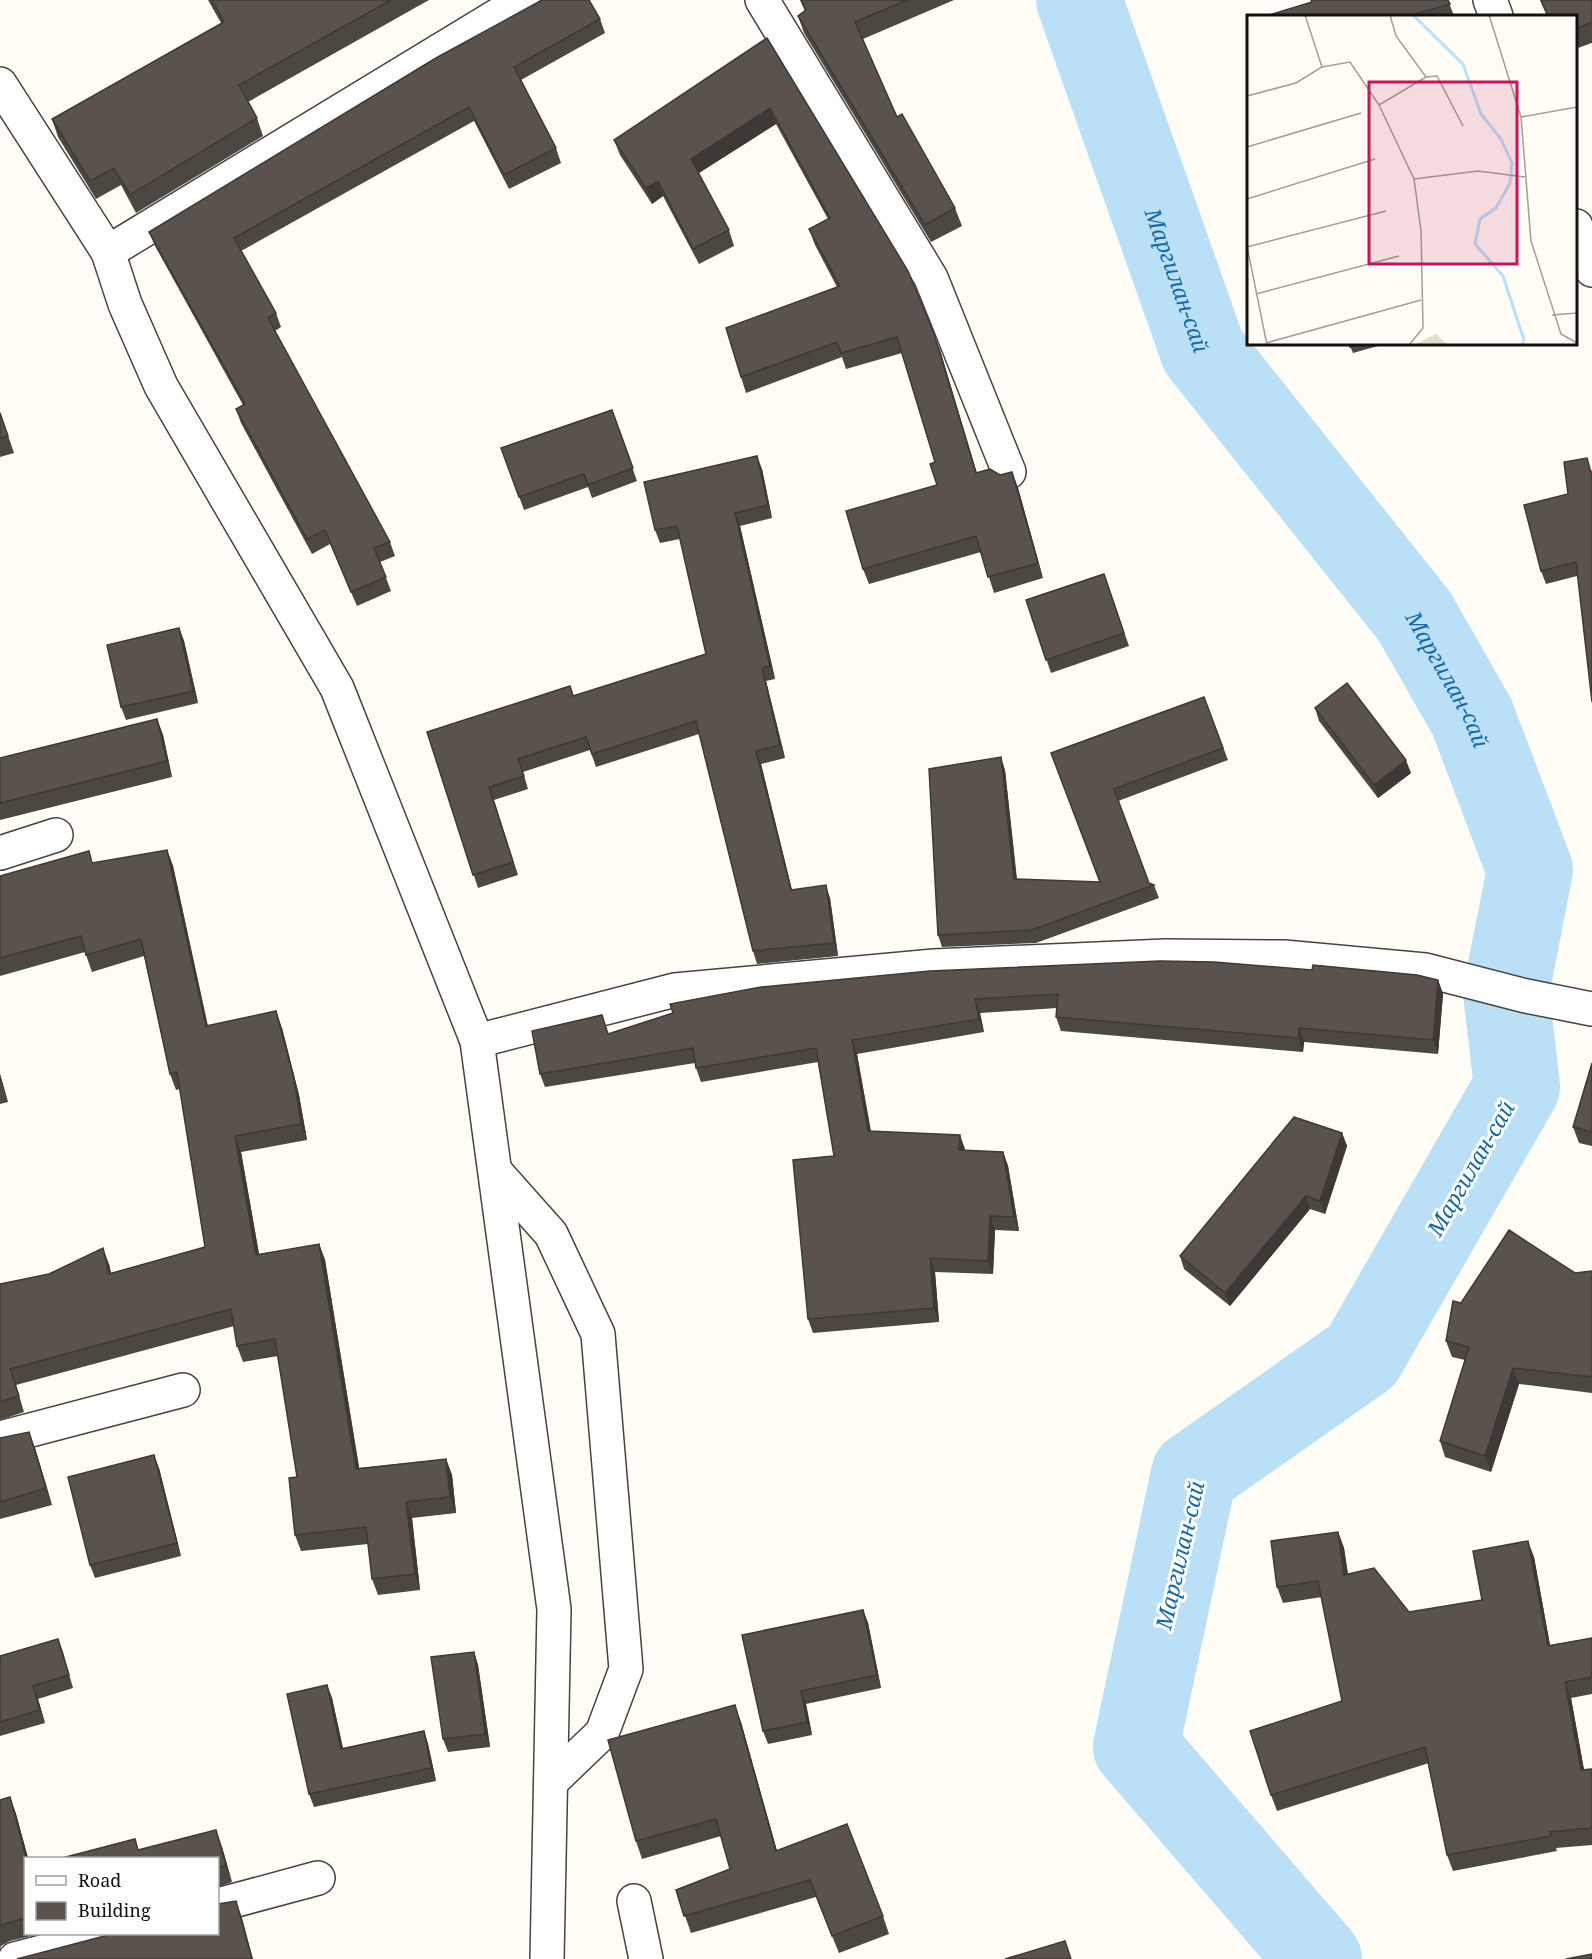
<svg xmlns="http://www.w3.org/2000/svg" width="1592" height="1959" viewBox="0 0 1592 1959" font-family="'Noto Serif',serif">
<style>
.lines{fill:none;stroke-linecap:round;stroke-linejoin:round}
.river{stroke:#b9e0f7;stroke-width:86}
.minor-casing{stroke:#444;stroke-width:36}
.minor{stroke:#fff;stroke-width:33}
.wall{fill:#4d4742}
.shaded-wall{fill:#3f3936}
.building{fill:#5a524d;stroke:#3f3936;stroke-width:1.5}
.labels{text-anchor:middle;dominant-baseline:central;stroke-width:6;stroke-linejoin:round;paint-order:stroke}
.water-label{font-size:22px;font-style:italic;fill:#1768a6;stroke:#fff}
.inset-river{fill:none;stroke:#b9e0f7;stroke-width:3}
.inset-road{fill:none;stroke:#a09f9a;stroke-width:1.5}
.view{fill:#c2185b;fill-opacity:0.15;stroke:#c2185b;stroke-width:3}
.inset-edge{fill:none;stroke:#111;stroke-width:3}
</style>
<rect width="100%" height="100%" fill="#fffdf5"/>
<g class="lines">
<!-- river -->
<path class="river" id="s1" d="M1079,0l124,351 212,266 57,100 58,153 -24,122 11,95 -155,269 -168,118 -58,273 183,212"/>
<!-- minor casing -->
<g class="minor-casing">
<g id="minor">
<polyline points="762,0 931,278 1009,472"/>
<polyline points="1490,0 1496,16"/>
<polyline points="0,84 108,252 523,0"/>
<polyline points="1576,226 1592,270"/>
<polyline points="108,252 125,304 161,386 337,688 477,1041 554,1609 547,1959"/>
<polyline points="0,853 56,835"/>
<polyline points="477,1041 675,990 934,966 1165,956 1284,957 1425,970 1526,996 1592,1009"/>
<polyline points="495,1171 551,1234 598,1334 626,1669 602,1733 551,1782"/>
<polyline points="0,1438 183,1390"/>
<polyline points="634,1901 646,1959"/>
<polyline points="218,1905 318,1878"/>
<polyline points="15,1959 111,1934"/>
</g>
</g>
<!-- minor -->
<use href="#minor" class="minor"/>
</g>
<!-- wall -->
<g class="wall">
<polygon points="208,0 429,0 248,102 257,118 263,136 136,213 121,185 96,199 58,137 52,119 221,23"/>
<polygon points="800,0 954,0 863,39 897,117 955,208 962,226 931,242 804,33 798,16 805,11"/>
<polygon points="1448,0 1454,16 1266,16 1312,2"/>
<polygon points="1540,0 1592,0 1592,43 1575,49 1575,16 1547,16"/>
<polygon points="600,19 605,33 521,80 556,148 561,163 509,189 474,121 241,251 276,313 281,327 275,331 390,542 395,556 380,562 391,591 357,606 330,544 312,554 241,423 236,409 243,405 155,246 149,232"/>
<polygon points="767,38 940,350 977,473 1000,475 1012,472 1018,488 1043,578 994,593 981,552 869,584 863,569 937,485 935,462 902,353 846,369 842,357 746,393 741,377 837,287 815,245 809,229 828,219 776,124 699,173 729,230 734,246 699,264 663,196 652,204 620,155 614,140"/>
<polygon points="1349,344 1385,344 1353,353"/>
<polygon points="612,410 637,481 592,498 588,487 524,510 501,448"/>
<polygon points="0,412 14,453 0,457"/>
<polygon points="762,469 772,518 740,526 775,679 766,681 785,758 761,764 792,890 830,898 838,956 757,964 753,951 699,734 596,767 590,750 523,772 528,789 494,800 518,875 478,888 427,732 570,686 574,696 706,654 680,539 660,543 655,530"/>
<polygon points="1592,470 1577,576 1546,584 1541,571 1568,494"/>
<polygon points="1104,574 1129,646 1051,673 1026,600"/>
<polygon points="179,628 184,641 198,703 126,720 121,707"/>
<polygon points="1204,697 1228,760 1118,801 1149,883 1154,885 1159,898 1036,943 942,947 938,935 1005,770 1017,879 1100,882 1051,753"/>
<polygon points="1315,708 1411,773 1378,798 1319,721"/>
<polygon points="157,719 163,735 172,777 0,820 0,758"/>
<polygon points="167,850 173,866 208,1026 282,1028 299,1095 307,1140 241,1152 259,1254 319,1244 325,1260 359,1468 446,1459 452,1475 456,1513 412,1518 420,1590 378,1595 372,1579 368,1544 301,1551 295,1535 297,1477 278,1356 243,1362 237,1346 234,1326 16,1385 24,1412 0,1420 0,1284 109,1264 111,1273 205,1247 180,1089 176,1090 170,1074 144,956 92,972 85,952 0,976 0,876 93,863"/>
<polygon points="1438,980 1443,994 1438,1054 1304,1042 1303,1052 1061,1031 1056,1017 1057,1008 980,1013 984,1032 857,1054 871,1131 965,1149 964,1150 1003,1152 1008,1166 1019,1231 995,1230 993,1274 935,1272 939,1322 813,1333 808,1319 834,1156 818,1062 701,1082 696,1068 695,1063 545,1087 540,1074 609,1034 673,1013 670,1004"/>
<polygon points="1592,1063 1592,1146 1579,1143 1573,1127"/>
<polygon points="0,1074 8,1102 0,1104"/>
<polygon points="1342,1133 1347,1146 1325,1214 1310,1209 1230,1306 1184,1269 1180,1256"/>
<polygon points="1592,1271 1592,1393 1519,1384 1491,1472 1445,1457 1440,1441 1465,1360 1452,1357 1446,1341 1461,1303 1575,1273"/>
<polygon points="0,1438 35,1448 52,1505 0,1519"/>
<polygon points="159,1468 181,1556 95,1578 90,1565"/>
<polygon points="1338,1532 1344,1548 1348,1574 1409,1612 1482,1600 1534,1557 1550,1645 1592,1638 1592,1694 1571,1698 1584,1770 1592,1769 1592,1845 1556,1848 1557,1851 1453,1871 1447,1855 1429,1763 1277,1811 1271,1795 1342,1701 1322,1597 1283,1603 1277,1587"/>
<polygon points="863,1610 868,1623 881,1688 806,1704 812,1735 768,1744 763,1731"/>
<polygon points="58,1639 73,1688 38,1699 45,1723 0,1736 0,1656"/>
<polygon points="474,1652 478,1665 490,1747 448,1752 443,1739"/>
<polygon points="327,1685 332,1698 343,1749 424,1731 428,1744 436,1781 314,1807 309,1794"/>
<polygon points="741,1722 777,1851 883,1916 889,1934 839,1953 816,1897 691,1933 676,1890 730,1869 721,1836 642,1859 636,1841"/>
<polygon points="10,1797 16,1814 28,1858 26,1858 26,1934 39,1934 10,1941 1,1946 0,1949 0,1800"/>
<polygon points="222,1847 232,1882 218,1887 218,1858 139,1850"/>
</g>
<!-- shaded-wall -->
<g class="shaded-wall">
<polygon points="770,108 776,124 697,174 691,159"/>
<polygon points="658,181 663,196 652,204 646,188"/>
<polygon points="934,334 940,350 981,489 976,473"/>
<polygon points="757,456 762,469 772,518 768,505"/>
<polygon points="1012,472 1018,488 1043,578 1038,563"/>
<polygon points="735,513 740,526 775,679 770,666"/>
<polygon points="179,628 184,641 198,703 193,691"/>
<polygon points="762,668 766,681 785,758 780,745"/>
<polygon points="157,719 163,735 172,777 167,761"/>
<polygon points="756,751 761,764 795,903 791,890"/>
<polygon points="1001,757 1005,770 1018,892 1014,879"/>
<polygon points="1406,760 1411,773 1378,798 1374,785"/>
<polygon points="167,850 173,866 211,1042 206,1026"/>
<polygon points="826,885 830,898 838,956 834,943"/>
<polygon points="1438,980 1443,994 1438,1054 1433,1040"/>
<polygon points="975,999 980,1013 984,1032 979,1019"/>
<polygon points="276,1011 282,1028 299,1095 307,1140 301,1124"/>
<polygon points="1299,1028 1304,1042 1303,1052 1298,1038"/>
<polygon points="852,1040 857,1054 873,1145 868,1131"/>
<polygon points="0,1074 8,1102 0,1079"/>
<polygon points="1342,1133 1347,1146 1325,1214 1320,1201"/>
<polygon points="960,1135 965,1149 964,1164 959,1150"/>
<polygon points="235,1136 241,1152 262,1271 256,1255"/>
<polygon points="1003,1152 1008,1166 1019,1231 1014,1217"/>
<polygon points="1306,1196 1310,1209 1230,1306 1225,1293"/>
<polygon points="990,1216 995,1230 993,1274 988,1261"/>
<polygon points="319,1244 325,1260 362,1485 356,1469"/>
<polygon points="103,1248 109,1264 115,1290 109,1274"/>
<polygon points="930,1258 935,1272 939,1322 934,1308"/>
<polygon points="1513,1368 1519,1384 1491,1472 1485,1456"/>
<polygon points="29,1432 35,1448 52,1505 46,1488"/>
<polygon points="154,1455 159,1468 181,1556 177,1543"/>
<polygon points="446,1459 452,1475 456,1513 450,1497"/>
<polygon points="406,1502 412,1518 420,1590 415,1574"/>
<polygon points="1338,1532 1344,1548 1350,1590 1344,1575"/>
<polygon points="1528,1541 1534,1557 1553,1662 1548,1646"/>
<polygon points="863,1610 868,1623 881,1688 877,1675"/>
<polygon points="58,1639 63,1652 73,1688 69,1675"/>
<polygon points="474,1652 478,1665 490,1747 485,1734"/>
<polygon points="1565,1682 1571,1698 1587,1786 1581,1770"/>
<polygon points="327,1685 332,1698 346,1762 341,1749"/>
<polygon points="33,1686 38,1699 45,1723 40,1710"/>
<polygon points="801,1691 806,1704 812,1735 807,1722"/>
<polygon points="735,1705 741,1722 782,1869 776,1851"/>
<polygon points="424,1731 428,1744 436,1781 431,1768"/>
<polygon points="10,1797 16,1814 28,1858 26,1858"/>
<polygon points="216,1830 222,1847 232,1882 226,1865"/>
<polygon points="236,1901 242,1918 253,1959 252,1959"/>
</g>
<!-- building -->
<g class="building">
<polygon points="212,0 391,0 239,85 257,118 130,195 114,168 90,181 52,119 224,22"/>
<polygon points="542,0 589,0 600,19 514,67 556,148 504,175 469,107 234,238 276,313 268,318 390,542 374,548 386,577 351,592 325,530 307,539 236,409 245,404 149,232 436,58"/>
<polygon points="801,0 907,0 855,22 897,117 902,114 955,208 925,225 798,16 806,10"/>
<polygon points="1311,0 1448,0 1450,4 1408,16 1266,16 1312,2"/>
<polygon points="1541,0 1592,0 1592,22 1575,29 1575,16 1548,16"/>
<polygon points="767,38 908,271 934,334 976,473 990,469 1000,475 1012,472 1038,563 988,577 976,536 863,569 846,511 937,485 930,464 935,462 897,337 841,353 837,342 741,377 726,328 840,286 809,229 830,218 770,108 691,159 729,230 693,249 658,181 646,188 614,140"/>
<polygon points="1349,344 1361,344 1350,347"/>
<polygon points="612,410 633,468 588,485 584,474 519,497 501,448"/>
<polygon points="0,413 8,436 0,439"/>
<polygon points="757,456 768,505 735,513 770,666 762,668 780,745 756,751 791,890 826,885 834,943 753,951 696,721 592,754 586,737 518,759 524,776 489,787 513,862 473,875 427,732 570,686 573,696 706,654 677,526 655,530 644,482"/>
<polygon points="1587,458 1592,476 1592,702 1576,562 1541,571 1524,505 1568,494 1564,462"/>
<polygon points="1104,574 1124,633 1046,660 1026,600"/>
<polygon points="179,628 193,691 121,707 107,645"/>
<polygon points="1347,683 1406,760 1374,785 1315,708"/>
<polygon points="1204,697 1223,748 1114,789 1149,883 1154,885 1032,930 938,935 929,769 1001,757 1014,879 1100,882 1051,753"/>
<polygon points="157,719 167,761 0,803 0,758"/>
<polygon points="167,850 206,1026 276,1011 294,1079 301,1124 235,1136 256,1255 319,1244 356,1469 446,1459 450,1497 406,1502 415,1574 372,1579 366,1527 295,1535 289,1478 297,1477 275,1339 237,1346 231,1309 10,1369 19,1396 0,1402 0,1284 49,1274 103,1248 109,1274 205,1247 177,1072 170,1074 141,939 86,955 81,936 0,958 0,876 89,851 92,863"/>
<polygon points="1160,961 1214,962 1312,970 1313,965 1417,975 1438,980 1433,1040 1299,1028 1298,1038 1056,1017 1058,994 975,999 979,1019 852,1040 868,1131 960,1135 959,1150 1003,1152 1014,1217 990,1216 988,1261 930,1258 934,1308 808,1319 793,1160 834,1156 816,1048 696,1068 693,1048 540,1074 532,1031 602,1015 608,1034 673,1013 670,1004 761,987 930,971"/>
<polygon points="1592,1063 1592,1132 1573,1127"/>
<polygon points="1294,1117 1342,1133 1320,1201 1306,1196 1225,1293 1180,1256"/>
<polygon points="1509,1230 1575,1273 1592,1271 1592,1377 1513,1368 1485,1456 1440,1441 1469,1347 1446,1341 1453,1301 1461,1303"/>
<polygon points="29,1432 46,1488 0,1502 0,1438"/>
<polygon points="154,1455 177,1543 90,1565 68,1477"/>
<polygon points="1338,1532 1344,1575 1374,1568 1409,1612 1482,1600 1473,1551 1528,1541 1548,1646 1592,1638 1592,1677 1565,1682 1581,1770 1592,1769 1592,1828 1550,1832 1551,1836 1447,1855 1425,1747 1271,1795 1250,1731 1342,1701 1318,1581 1277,1587 1271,1541"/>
<polygon points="863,1610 877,1675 801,1691 807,1722 763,1731 742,1635"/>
<polygon points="58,1639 69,1675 33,1686 40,1710 0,1722 0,1656"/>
<polygon points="474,1652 485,1734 443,1739 431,1657"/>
<polygon points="327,1685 341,1749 424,1731 431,1768 309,1794 287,1694"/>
<polygon points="735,1705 776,1851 847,1824 883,1916 832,1936 810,1880 684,1916 676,1890 730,1869 716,1819 636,1841 608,1740"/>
<polygon points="10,1797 26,1858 26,1918 4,1924 0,1926 0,1800"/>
<polygon points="216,1830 226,1865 218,1868 218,1858 62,1858 135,1839 138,1850"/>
<polygon points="236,1901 252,1959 17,1959 112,1934 218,1934 218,1904"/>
<polygon points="1065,1941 1071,1959 1005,1959"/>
<polygon points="1592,1954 1592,1959 1566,1959"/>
</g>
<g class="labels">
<!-- water labels -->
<g class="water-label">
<text stroke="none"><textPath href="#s1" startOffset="297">Маргилан-сай</textPath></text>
<text stroke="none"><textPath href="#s1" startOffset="783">Маргилан-сай</textPath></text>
<text transform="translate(1470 1168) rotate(-60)">Маргилан-сай</text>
<text transform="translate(1179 1555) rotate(-77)">Маргилан-сай</text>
</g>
</g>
<!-- overview -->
<g transform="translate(1247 15)">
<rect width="330" height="330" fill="#fffdf5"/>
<path d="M189,319l12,11h-34z" fill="#d9e3c4"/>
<path class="inset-river" d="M166,0l50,49 18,50 20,25 11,24 -2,20 -14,25 -16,11 -5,25 28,32 21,64 -2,5"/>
<path class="inset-road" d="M143,0l6,21 30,41M242,0l32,102 10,124 30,93 16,9M0,10v29M75,52l28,-5 29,43 47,-28 11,-1 26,50M0,81l49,-13 26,-16 -17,-52M132,90l35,74 7,52 2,97 -14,17M274,102l56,-10M0,132l114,-34M167,164l64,-8 47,6M0,184l128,-40M0,231l20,99M0,232l139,-36M9,279l143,-38M305,300l25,-2M19,328l155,-43"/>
<path class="view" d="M122,67h148v182h-148z"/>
<rect width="330" height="330" class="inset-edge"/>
</g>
<!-- legend -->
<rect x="24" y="1857" width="195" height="78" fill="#ffffff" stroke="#a0a0a0" stroke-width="1.5"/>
<rect x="36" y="1876" width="30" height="9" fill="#ffffff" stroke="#a0a0a0" stroke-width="1.5"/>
<text x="78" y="1887" font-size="18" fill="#111111">Road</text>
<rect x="36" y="1902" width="30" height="18" fill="#5a524d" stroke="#a0a0a0" stroke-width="1.5"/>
<text x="78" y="1917" font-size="18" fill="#111111">Building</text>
</svg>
